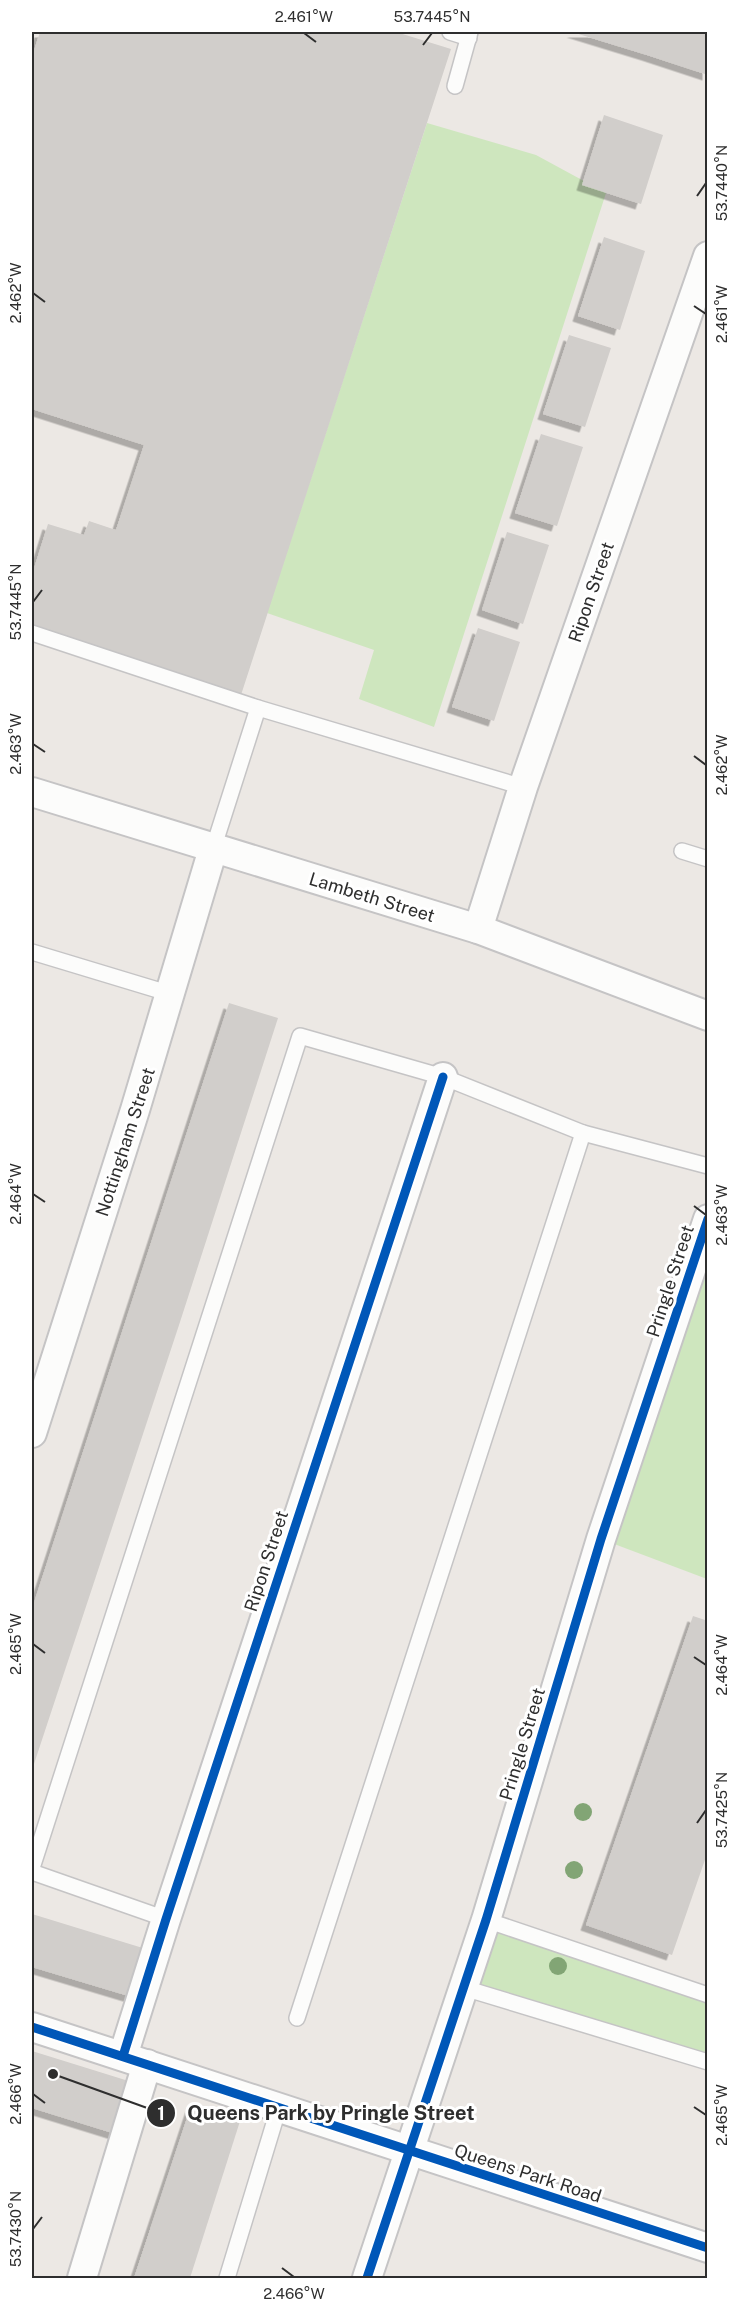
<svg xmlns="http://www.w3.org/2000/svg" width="739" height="2310" viewBox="0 0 739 2310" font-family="'Public Sans',sans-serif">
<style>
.green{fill:#cee6be}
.building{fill:#d1cecb;filter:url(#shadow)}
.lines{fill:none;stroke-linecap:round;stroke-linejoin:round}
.lane-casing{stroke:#c5c4c5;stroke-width:18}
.street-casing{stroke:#c5c4c5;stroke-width:32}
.lane{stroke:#fcfcfb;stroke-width:15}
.street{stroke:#fcfcfb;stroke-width:28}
.cycleway-casing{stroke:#fff;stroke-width:13}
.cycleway{stroke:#0057b8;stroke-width:9}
.tree{fill:#82a575}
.ticks{fill:none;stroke:#2e2e2e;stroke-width:2}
.labels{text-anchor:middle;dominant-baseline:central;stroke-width:6;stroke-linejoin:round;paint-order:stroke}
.street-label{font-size:18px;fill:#2e2e2e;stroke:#fff}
.leader{fill:none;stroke:#2e2e2e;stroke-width:2}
.callout-dot{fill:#2e2e2e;stroke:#fff;stroke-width:2}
.mark-label{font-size:18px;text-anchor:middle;font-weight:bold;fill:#fff}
.callout-label{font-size:20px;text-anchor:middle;font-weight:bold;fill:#2e2e2e;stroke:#fff;stroke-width:6;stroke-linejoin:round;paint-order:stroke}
.neatline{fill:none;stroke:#2e2e2e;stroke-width:2}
.ticks-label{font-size:15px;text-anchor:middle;fill:#2e2e2e}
</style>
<defs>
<filter id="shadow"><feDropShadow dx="-5.5" dy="5.5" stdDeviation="0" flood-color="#0004"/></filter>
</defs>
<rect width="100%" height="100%" fill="#ece8e4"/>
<!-- green -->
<g class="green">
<polygon points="427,123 536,155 606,193 434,727 359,699 374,650 267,613"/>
<polygon points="707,1273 707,1579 601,1539"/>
<polygon points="486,1920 707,1991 707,2061 464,1988"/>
</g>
<!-- building -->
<g class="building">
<polygon points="40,32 396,32 451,49 241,695 32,627 32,575 48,524 84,535 89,521 116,530 144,445 32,409 32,57"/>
<polygon points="572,32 708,32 708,75 647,55"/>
<polygon points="604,115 663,135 641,204 582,185"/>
<polygon points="604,237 645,251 620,330 578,316"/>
<polygon points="569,335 611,348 585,427 543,414"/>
<polygon points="541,434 583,447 557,526 515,513"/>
<polygon points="507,532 549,545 523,624 482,610"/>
<polygon points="478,628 520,642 494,721 452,707"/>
<polygon points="229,1003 278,1018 180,1322 32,1770 32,1609"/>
<polygon points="693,1616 708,1621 708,1851 672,1955 586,1925"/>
<polygon points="32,1914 146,1949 132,1997 32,1967"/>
<polygon points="32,2051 135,2083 119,2135 32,2108"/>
<polygon points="192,2103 241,2118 190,2278 134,2278"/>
</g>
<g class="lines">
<!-- lane casing -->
<g class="lane-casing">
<g id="lane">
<polyline points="450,32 469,38"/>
<polyline points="455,86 470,32"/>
<polyline points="32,633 258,708 523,787"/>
<polyline points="213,849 258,708"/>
<polyline points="682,851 708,859"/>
<polyline points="32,952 171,994"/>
<polyline points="32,1868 300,1036 443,1077 583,1133 708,1166"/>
<polyline points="32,1872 166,1919"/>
<polyline points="486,1920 708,1995"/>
<polyline points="464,1988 708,2062"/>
<polyline points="297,2018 583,1133"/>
<polyline points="227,2278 279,2107"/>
</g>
</g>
<!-- street casing -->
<g class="street-casing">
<g id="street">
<polyline points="32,792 478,929 708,1016"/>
<polyline points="478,929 523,787 708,256"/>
<polyline points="32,1433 135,1110 213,849"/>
<polyline points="32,2027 708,2248"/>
<polyline points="123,2056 166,1919 443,1077"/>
<polyline points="82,2278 147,2064"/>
<polyline points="367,2278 486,1920 601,1539 708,1219"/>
</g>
</g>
<!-- lane -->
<use href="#lane" class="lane"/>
<!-- street -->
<use href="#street" class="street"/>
<!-- cycleway casing -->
<g class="cycleway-casing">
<g id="cycleway">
<polyline points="32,2027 708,2248"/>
<polyline points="123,2056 166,1919 443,1077"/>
<polyline points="367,2278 486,1920 601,1539 708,1219"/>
</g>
</g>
<!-- cycleway -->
<use href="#cycleway" class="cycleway"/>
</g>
<!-- trees -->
<g class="tree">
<circle cx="583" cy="1812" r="9"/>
<circle cx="574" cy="1870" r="9"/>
<circle cx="558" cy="1966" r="9"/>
</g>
<!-- ticks -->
<path class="ticks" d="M304,33l12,9M423,45l9,-12M697,196l9,-13M33,293l12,9M694,306l12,8M33,602l9,-12M33,744l12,8M694,756l12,9M33,1194l12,8M694,1206l12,9M33,1644l12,9M694,1657l12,8M697,1823l9,-13M33,2094l12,9M694,2107l12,8M33,2229l9,-12M282,2268l12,9"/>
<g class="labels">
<!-- street labels -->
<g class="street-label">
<text transform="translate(591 592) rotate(-71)">Ripon Street</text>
<text transform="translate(372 897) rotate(17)">Lambeth Street</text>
<text transform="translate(125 1142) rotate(-72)">Nottingham Street</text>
<text transform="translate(670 1281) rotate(-72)">Pringle Street</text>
<text transform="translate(266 1561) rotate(-72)">Ripon Street</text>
<text transform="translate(522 1744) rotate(-73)">Pringle Street</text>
<text transform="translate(528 2173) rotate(18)">Queens Park Road</text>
</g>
</g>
<!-- callouts -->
<path class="leader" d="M53 2074L161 2113"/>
<g class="callout-dot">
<circle cx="53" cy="2074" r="6"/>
<circle cx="161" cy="2113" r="15"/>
</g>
<g class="mark-label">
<text x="161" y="2120">1</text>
</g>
<g class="callout-label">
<text x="331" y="2120">Queens Park by Pringle Street</text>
</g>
<!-- border -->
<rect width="739" height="2310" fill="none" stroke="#ffffff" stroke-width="66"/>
<rect x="33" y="33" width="673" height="2244" class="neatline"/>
<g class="ticks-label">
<text x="304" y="22">2.461°W</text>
<text x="432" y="22">53.7445°N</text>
<text transform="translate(722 183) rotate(-90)" y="5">53.7440°N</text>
<text transform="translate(16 293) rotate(-90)" y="5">2.462°W</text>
<text transform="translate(722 314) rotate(-90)" y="5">2.461°W</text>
<text transform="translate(16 602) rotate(-90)" y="5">53.7445°N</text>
<text transform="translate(16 744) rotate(-90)" y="5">2.463°W</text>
<text transform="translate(722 765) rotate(-90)" y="5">2.462°W</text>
<text transform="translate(16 1194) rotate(-90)" y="5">2.464°W</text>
<text transform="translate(722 1215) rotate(-90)" y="5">2.463°W</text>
<text transform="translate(16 1644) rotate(-90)" y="5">2.465°W</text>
<text transform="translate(722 1665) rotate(-90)" y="5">2.464°W</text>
<text transform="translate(722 1810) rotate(-90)" y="5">53.7425°N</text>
<text transform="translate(16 2094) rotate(-90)" y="5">2.466°W</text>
<text transform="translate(722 2115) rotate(-90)" y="5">2.465°W</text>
<text transform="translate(16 2229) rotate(-90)" y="5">53.7430°N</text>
<text x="294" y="2299">2.466°W</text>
</g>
</svg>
